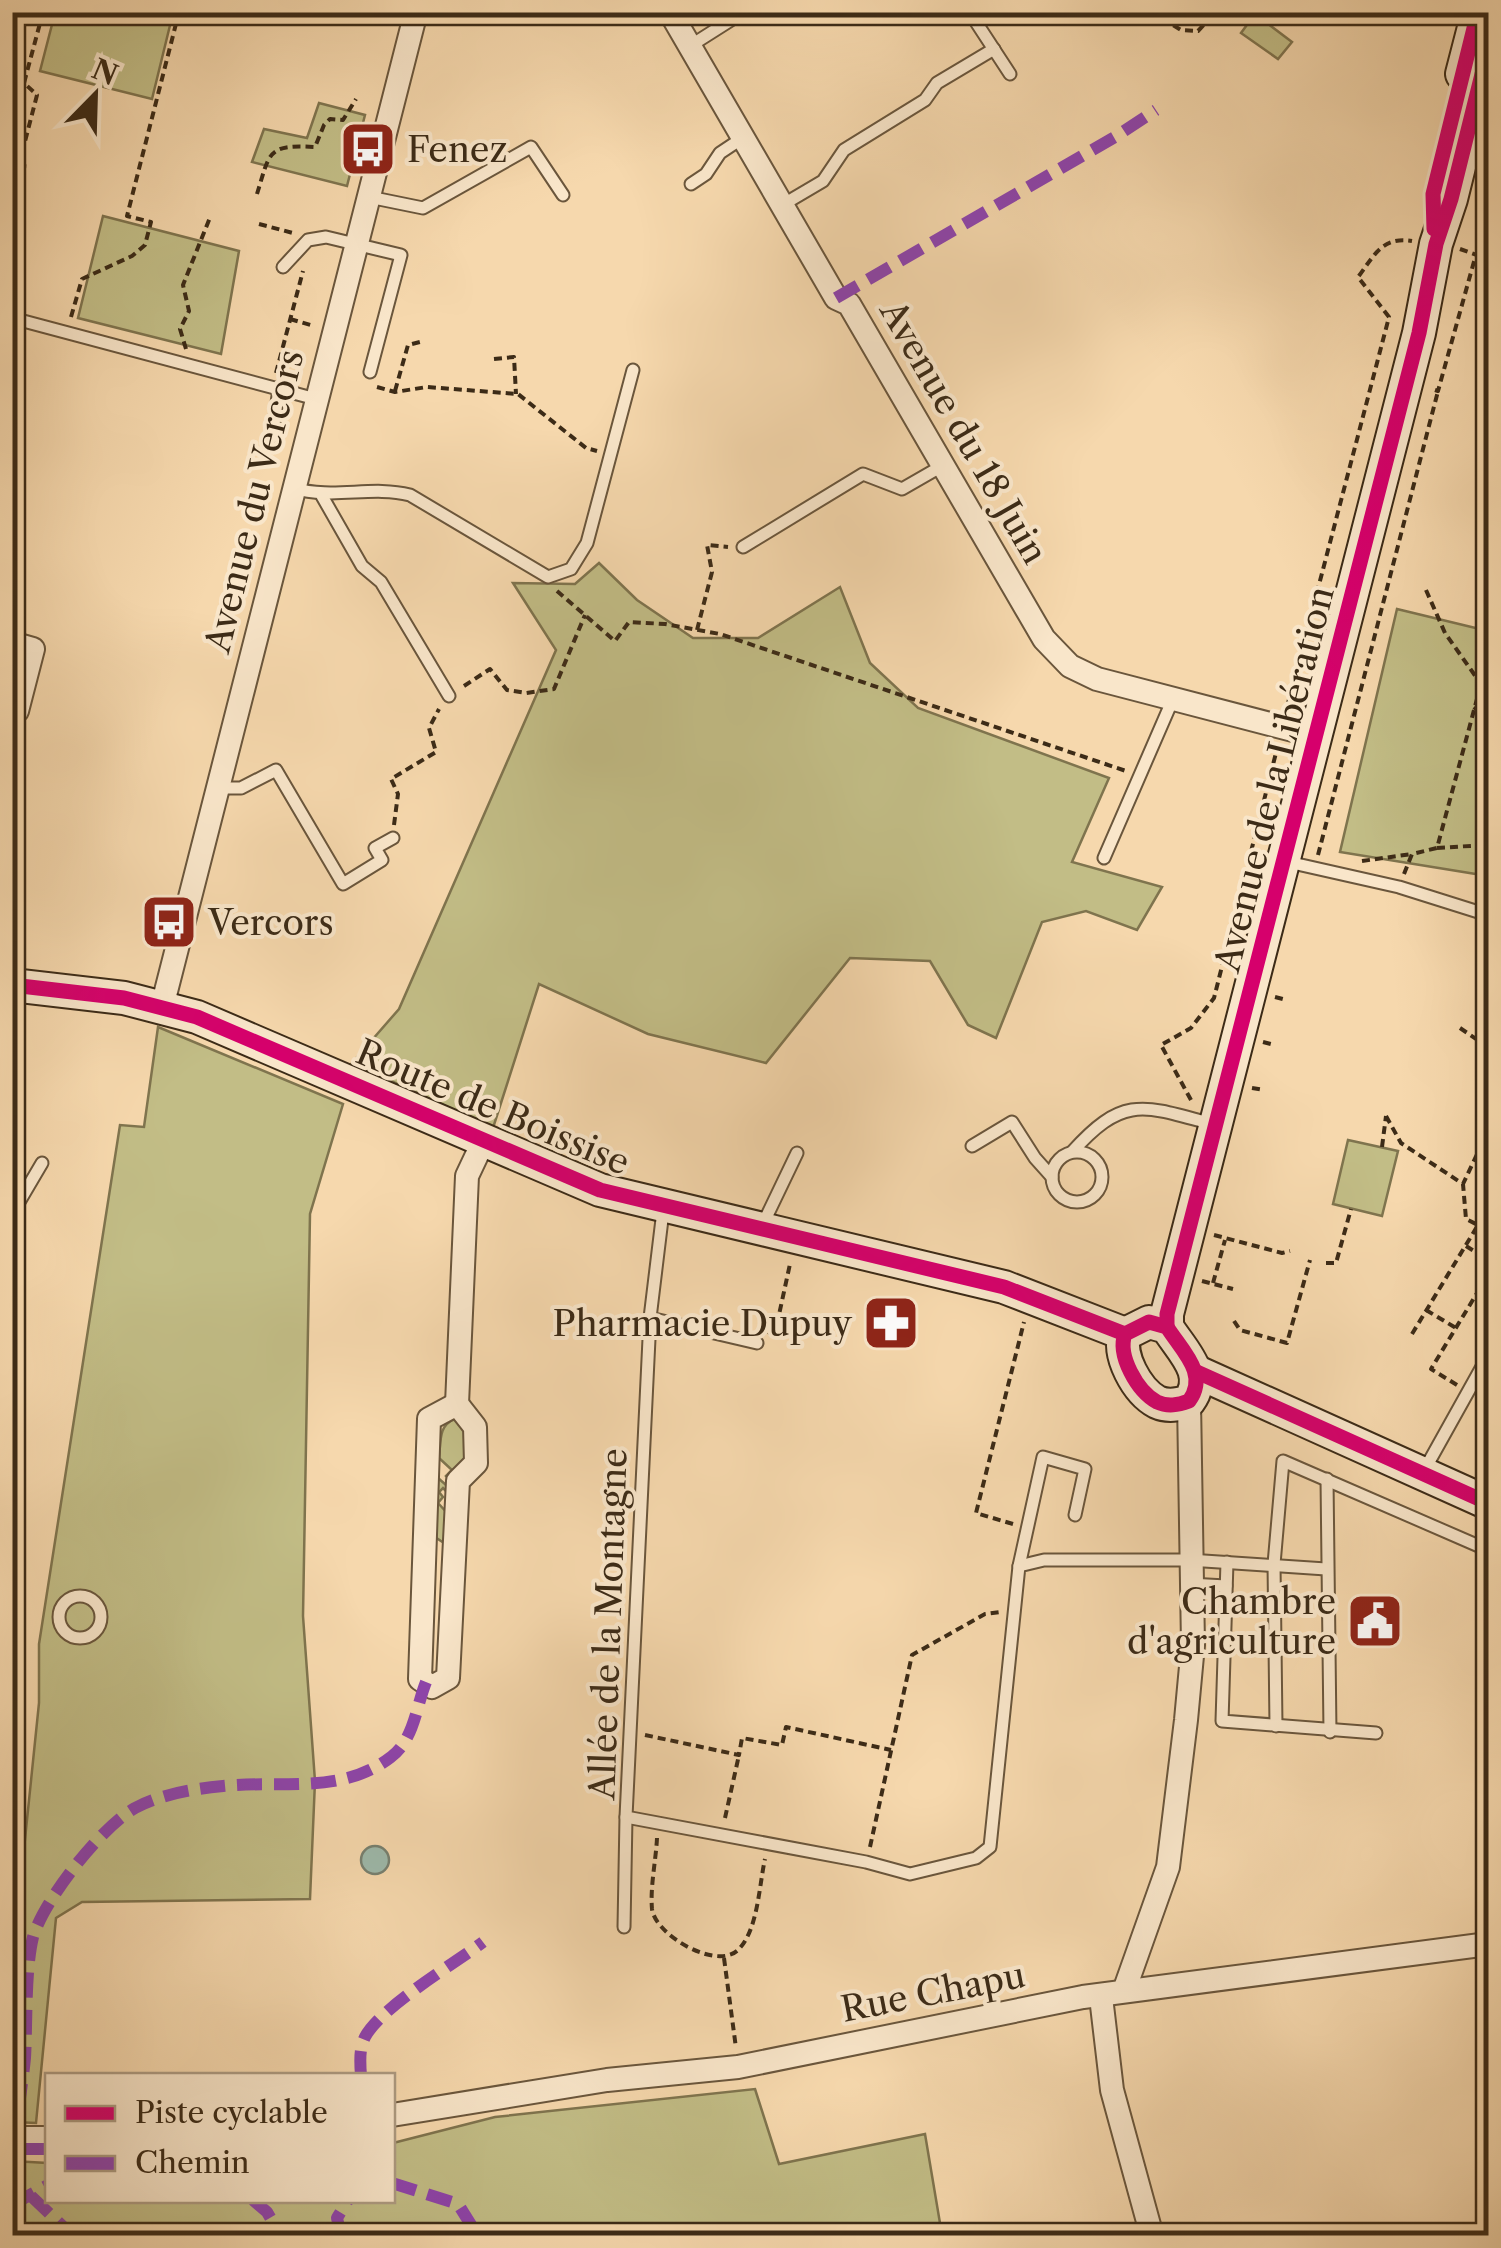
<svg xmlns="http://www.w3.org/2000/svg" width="1501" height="2248" viewBox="0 0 1501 2248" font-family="'Libre Caslon Text',serif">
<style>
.green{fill:#c2bd86;stroke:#7f744e;stroke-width:2.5}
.water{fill:#9db9ab;stroke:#768070;stroke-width:2.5}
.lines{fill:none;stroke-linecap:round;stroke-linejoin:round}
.lane-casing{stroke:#6a563c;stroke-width:15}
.street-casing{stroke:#6a563c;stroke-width:26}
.secondary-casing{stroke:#3c2b17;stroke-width:36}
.path{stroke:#3c2b17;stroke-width:4;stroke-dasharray:8 5;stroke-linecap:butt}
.lane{stroke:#f9e6ca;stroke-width:11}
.street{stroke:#f9e6ca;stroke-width:22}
.secondary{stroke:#f9e6ca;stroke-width:32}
.quiet{stroke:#8e44ad;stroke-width:12;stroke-dasharray:25 12;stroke-linecap:butt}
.cycleway-casing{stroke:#f9e6ca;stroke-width:21}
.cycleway{stroke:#d6006c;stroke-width:15}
.labels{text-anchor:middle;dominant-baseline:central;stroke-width:8;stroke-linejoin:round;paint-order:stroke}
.poi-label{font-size:35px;fill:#3c2b17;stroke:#f9e6ca;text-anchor:start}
.street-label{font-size:35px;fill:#3c2b17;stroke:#f9e6ca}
</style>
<rect width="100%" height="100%" fill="#f6d8ad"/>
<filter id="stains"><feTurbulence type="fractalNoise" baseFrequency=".002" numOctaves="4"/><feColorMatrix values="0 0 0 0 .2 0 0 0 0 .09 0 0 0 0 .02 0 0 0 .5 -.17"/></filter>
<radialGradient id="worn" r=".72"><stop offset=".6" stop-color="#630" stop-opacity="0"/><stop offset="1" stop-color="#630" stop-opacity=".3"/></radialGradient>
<!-- green -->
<g class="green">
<polygon points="55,13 173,13 152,99 40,71"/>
<polygon points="1255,14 1292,42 1278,59 1241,33"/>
<polygon points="319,103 365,115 347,186 252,162 264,129 307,138"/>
<polygon points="103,216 239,251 221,354 78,318"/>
<polygon points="599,563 637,600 693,638 758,638 840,587 870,663 918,708 1109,778 1072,862 1162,887 1137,930 1086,911 1042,922 996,1038 968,1025 930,961 850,958 766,1063 648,1034 539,984 493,1128 352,1063 399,1009 556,650 513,583 575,584"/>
<polygon points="1397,609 1488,631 1488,876 1340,852"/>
<polygon points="158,1027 343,1104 310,1214 303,1616 315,1781 310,1899 82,1902 56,1918 36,2123 13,2122 13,1956 39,1703 39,1644 120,1125 144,1127"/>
<polygon points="1348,1140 1398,1151 1382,1216 1333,1204"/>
<path d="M455,1419l9,6 5,29 -17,43 -9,-9 -4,4 4,5 -5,6 12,13 -6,27 -9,-6 3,-59 8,7 4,-5 -4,-4 6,-6 -13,-12c2,-16 -1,-33 16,-39z"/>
<polygon points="755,2089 779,2164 925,2134 942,2235 13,2235 13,2161 47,2163 48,2200 392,2200 393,2143 495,2117"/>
</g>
<!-- water -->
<circle class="water" cx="375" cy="1860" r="14"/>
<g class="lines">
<!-- lane casing -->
<g class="lane-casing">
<g id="lane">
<polyline points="976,22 1010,74"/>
<polyline points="690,46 731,20"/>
<polyline points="12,164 19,166"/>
<polyline points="691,184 706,174 720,153 744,137"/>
<polyline points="369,197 423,208 531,147 563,195"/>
<polyline points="784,204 823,181 844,150 925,100 937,83 994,49"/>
<polyline points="283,267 308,240 326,237 401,255 370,372"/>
<polyline points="12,318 316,399"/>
<polyline points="272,437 279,389"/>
<path d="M293,488c41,12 78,-3 117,7l138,82 23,-8 16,-26 46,-173"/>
<polyline points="322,496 362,566 381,582 449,696"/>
<polyline points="743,547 863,474 902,489 942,466"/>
<polyline points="218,788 241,788 276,770 343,884 382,860 375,848 393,838"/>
<polyline points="1104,858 1173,699"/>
<polyline points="1288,862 1399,887 1488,915"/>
<polyline points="972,1146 1012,1122 1035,1158 1052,1177"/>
<path d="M1072,1152c51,-57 71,-47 140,-28"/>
<circle cx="1077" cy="1177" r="25"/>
<polyline points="663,1211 650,1318 626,1817 866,1862 910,1874 976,1858 990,1847 1019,1566 1044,1560 1189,1560 1326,1569"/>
<polyline points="12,1214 42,1163"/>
<polyline points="762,1226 797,1153"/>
<polyline points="650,1318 757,1343"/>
<polyline points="1425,1469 1488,1356"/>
<polyline points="1327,1479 1330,1732"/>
<polyline points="1227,1562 1222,1721 1376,1733"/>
<polyline points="1019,1566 1043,1457 1085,1469 1075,1515"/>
<polyline points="1189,1584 1226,1586"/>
<circle cx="80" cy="1617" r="21"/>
<polyline points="1276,1726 1274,1564 1283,1461 1488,1550"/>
<polyline points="624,1927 626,1817"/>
</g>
</g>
<!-- street casing -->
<g class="street-casing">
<g id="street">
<polyline points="670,12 836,298 849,304 1044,639 1070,666 1097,679 1316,736"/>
<polyline points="12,643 33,649 17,711 12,711"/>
<polyline points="162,1007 416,12"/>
<polygon points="457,1404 475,1427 476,1463 458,1481 448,1678 432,1687 420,1679 429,1419"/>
<polyline points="457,1404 467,1176 484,1140"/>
<polyline points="1124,1991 1168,1867 1186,1720 1193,1645 1189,1401"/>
<polyline points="1101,1997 1112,2090 1152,2236"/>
<polyline points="392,2115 607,2080 738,2067 1083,1997 1488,1944"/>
<polyline points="12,2138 48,2138"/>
</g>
</g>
<!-- secondary casing -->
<g class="secondary-casing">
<g id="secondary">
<polyline points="1462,74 1478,12"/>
<polyline points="12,985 124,998 197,1017 600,1190 1004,1287 1125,1334"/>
<path d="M1149,1322l18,5c15,24 42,47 22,74 -11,4 -21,6 -32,1 -20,-11 -40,-47 -32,-68z"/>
<polyline points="1167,1327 1167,1314 1419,333 1436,244 1451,199 1488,50"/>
<polyline points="1197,1372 1488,1503"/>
</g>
</g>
<!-- path -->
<g class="path">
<polyline points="1151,12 1181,30 1198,31 1216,12"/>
<polyline points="1287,12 1295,19"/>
<polyline points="22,153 37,95 24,83 43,12"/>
<path d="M257,194c13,-42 10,-50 58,-47l9,-22 6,-6 13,1 13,-21"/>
<polyline points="259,224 293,233"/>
<polyline points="1460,249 1488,259"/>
<polyline points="71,317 82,279 132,256 145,245 151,222 127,216 179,12"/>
<polyline points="290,319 314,326"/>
<polyline points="186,349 180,329 189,311 183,285 211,215"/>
<polyline points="494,359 514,357 516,394"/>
<polyline points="276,373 303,271"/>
<polyline points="377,387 395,392 427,387 518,394 586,448 597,451"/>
<polyline points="1435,390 1438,391 1475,258"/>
<polyline points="395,391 408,345 420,342"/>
<polyline points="1426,590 1445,633 1481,684"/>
<polyline points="557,591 615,641 629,622 665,624 720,634 1126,771"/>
<polyline points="697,630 712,572 707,545 728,547"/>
<polyline points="464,686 490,669 507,690 526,693 554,689 585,615"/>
<path d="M1287,707l102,-390 -31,-40c16,-21 24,-41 54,-36"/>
<polyline points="1474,707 1488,721"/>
<polyline points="394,825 398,794 391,779 436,752 429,728 439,709"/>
<polyline points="1437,848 1485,845 1488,838"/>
<polyline points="1318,855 1438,391"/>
<polyline points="1362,861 1412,854"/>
<polyline points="1404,874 1412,854 1437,848 1481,684 1488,686"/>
<polyline points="1275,997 1287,1000"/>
<polyline points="1460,1028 1488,1047"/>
<polyline points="1263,1042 1275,1045"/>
<polyline points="1252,1088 1264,1090"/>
<polyline points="1488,1094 1485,1100 1488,1110"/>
<polyline points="1191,1100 1161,1045 1191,1028 1214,998 1278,745"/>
<polyline points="1386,1116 1401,1143 1463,1184 1488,1131"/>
<polyline points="1382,1147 1386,1116"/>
<polyline points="1214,1235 1282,1253 1290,1251"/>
<polyline points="1466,1246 1488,1260"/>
<polyline points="1326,1263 1336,1263 1351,1209"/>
<polyline points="1202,1281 1233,1289"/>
<polyline points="1213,1283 1225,1240"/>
<polyline points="1426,1310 1456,1328"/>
<polyline points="1234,1321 1240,1330 1287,1343 1310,1260"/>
<polyline points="1412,1334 1478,1225 1466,1219 1463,1184"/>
<polyline points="769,1335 777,1324 790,1264"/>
<polyline points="1457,1385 1431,1369 1488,1275"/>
<polyline points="1013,1524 976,1513 1024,1322"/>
<polyline points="645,1735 739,1755 742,1738 782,1745 786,1727 891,1750"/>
<polyline points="725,1818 739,1755"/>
<path d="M657,1838c-1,22 -7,49 -5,71 3,26 66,63 87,40 19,-20 20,-63 26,-90"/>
<polyline points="870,1847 912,1655 985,1614 1000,1612"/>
<polyline points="724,1958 736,2048"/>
</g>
<!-- lane -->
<use href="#lane" class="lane"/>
<!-- street -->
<use href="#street" class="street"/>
<!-- secondary -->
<use href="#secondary" class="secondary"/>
<!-- quiet -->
<g class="quiet">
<polyline points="836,298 1115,137 1156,110"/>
<path d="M361,2076c-1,-13 -2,-27 4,-39 16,-30 89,-73 118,-95"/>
<path d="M48,2149h-33c1,-31 7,-60 10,-91 2,-35 0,-88 8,-121 11,-37 68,-110 102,-129 27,-14 58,-19 88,-22 58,-6 119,9 168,-29 23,-17 25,-50 35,-75"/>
<polyline points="392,2183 458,2204 478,2236"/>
<polyline points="31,2196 73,2236"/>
<polyline points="253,2200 267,2212 281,2236"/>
<polyline points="12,2205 48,2185"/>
<polyline points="341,2236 337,2218 348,2200"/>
</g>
<!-- cycleway casing -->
<g class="cycleway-casing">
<g id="cycleway">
<polyline points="1434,229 1433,194 1478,12"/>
<polyline points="12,985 124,998 197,1017 600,1190 1004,1287 1125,1334"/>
<path d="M1149,1322l18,5c15,24 42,47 22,74 -11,4 -21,6 -32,1 -20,-11 -40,-47 -32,-68z"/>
<polyline points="1167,1327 1167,1314 1419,333 1436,244 1451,199 1488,50"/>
<polyline points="1197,1372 1488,1503"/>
</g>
</g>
<!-- cycleway -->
<use href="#cycleway" class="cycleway"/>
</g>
<!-- icons -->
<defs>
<g id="bus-square" transform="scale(2.875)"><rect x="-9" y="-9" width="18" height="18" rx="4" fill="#8f2418" stroke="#f9e6ca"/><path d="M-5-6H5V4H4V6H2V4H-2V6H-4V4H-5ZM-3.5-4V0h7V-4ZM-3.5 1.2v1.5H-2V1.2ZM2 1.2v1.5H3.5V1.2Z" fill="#fff"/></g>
<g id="pharmacy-square" transform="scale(2.875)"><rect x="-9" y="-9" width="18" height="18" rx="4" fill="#8f2418" stroke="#f9e6ca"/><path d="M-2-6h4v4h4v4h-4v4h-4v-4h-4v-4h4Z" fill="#fff"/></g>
<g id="civic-square" transform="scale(2.875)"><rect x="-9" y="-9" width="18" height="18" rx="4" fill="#8f2418" stroke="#f9e6ca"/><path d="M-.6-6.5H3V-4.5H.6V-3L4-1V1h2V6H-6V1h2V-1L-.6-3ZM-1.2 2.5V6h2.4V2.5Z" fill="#fff"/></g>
</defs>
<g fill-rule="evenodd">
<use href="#bus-square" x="368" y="149"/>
<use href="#bus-square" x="169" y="922"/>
<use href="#pharmacy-square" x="891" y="1323"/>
<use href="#civic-square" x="1375" y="1621"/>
</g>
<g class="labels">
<!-- poi labels -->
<g class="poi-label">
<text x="407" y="149">Fenez</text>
<text x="208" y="922">Vercors</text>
<text x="852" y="1323" text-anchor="end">Pharmacie Dupuy</text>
<text x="1336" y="1601" text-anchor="end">Chambre<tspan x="1336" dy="40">d'agriculture</tspan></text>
</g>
<!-- street labels -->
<g class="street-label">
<text transform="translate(964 432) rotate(60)">Avenue du 18 Juin</text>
<text transform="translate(254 501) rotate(-76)">Avenue du Vercors</text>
<text transform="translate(1274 779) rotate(-76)">Avenue de la Libération</text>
<text transform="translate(493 1107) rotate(23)">Route de Boissise</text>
<text transform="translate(608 1624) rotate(-88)">Allée de la Montagne</text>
<text transform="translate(933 1992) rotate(-11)">Rue Chapu</text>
</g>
</g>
<!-- margin -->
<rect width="1501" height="2248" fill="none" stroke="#f6d8ad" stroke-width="50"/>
<rect x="15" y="15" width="1471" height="2218" fill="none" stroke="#3c2b17" stroke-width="5"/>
<rect x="25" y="25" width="1451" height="2198" fill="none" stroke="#3c2b17" stroke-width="2.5"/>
<!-- legend -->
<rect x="45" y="2073" width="350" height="130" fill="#f9e6ca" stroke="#ad9b82" stroke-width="2.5"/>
<rect x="65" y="2106" width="50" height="15" fill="#d6006c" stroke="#ad9b82" stroke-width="2.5"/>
<text x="135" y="2123" font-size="30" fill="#3c2b17">Piste cyclable</text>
<rect x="65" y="2156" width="50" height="15" fill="#8e44ad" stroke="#ad9b82" stroke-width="2.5"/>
<text x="135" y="2173" font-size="30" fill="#3c2b17">Chemin</text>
<!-- north arrow -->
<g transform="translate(95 95) rotate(23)" stroke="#f9e6ca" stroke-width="8" paint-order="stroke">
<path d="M0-8L18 38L0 25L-18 38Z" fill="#3c2b17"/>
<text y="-15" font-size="28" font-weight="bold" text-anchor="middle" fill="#3c2b17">N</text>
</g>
<rect width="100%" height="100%" filter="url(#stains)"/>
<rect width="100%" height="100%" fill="url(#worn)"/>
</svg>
